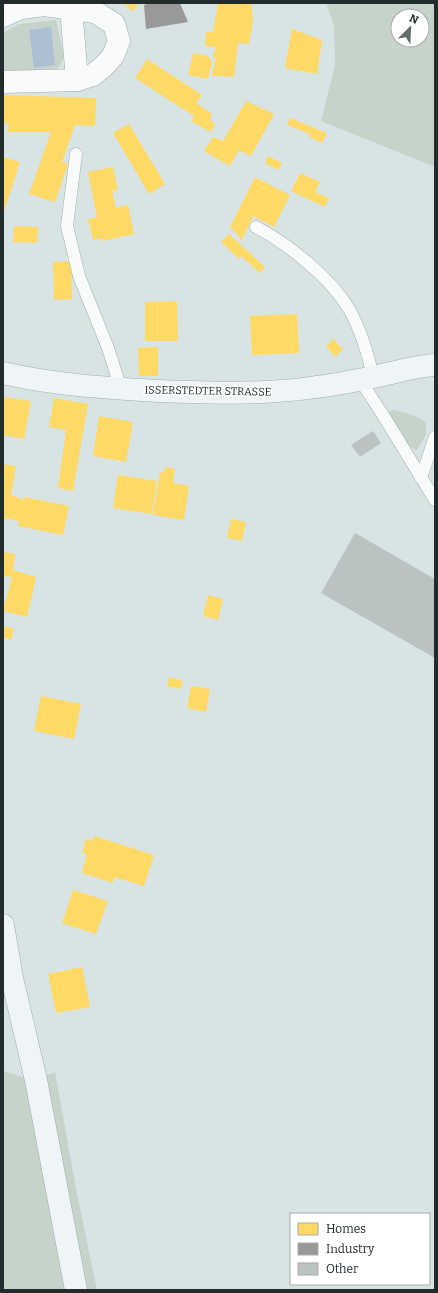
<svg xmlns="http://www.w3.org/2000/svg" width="438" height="1293" viewBox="0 0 438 1293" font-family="Bitter,serif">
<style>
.green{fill:#c5d3ca;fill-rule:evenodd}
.water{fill:#adbfd2}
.homes{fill:#ffd966}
.industry{fill:#999}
.building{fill:#bac3c1}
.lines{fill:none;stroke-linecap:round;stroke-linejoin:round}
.lane-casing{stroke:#a2acac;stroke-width:13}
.street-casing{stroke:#a2acac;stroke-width:23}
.secondary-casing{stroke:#a2acac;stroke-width:23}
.lane{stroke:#f9fbfb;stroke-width:12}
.street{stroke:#f9fbfb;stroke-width:22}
.secondary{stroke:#eff4f6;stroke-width:22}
.labels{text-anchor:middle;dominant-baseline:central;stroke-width:4;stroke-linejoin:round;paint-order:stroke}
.street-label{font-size:11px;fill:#232c2c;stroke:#fff}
</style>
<rect width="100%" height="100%" fill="#d8e4e4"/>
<!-- green -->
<g class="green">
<path d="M326,3h109v164l-114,-46 14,-56 -1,-40zM398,16h24v24h-24z"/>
<polygon points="56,20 64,57 59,67 51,73 3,76 3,33 19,24"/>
<path d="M392,410c12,1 24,6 34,12v13l-9,15 -9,-4 -21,-32z"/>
<polygon points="3,1071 26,1078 69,1290 3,1290"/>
<polygon points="55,1072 76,1189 97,1290 76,1290 36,1080"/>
</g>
<!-- water -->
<polygon class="water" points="51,27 55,65 34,68 29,30"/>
<!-- homes -->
<g class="homes">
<polygon points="123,3 139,3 133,12"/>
<polygon points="218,3 251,3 253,21 249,44 238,43 234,77 212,76 216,58 213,57 216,47 205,46 206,32 213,32"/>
<polygon points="292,29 322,40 317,74 285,68"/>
<polygon points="193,53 208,56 212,62 208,79 188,75"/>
<polygon points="147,59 202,95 196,103 212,114 210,119 215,125 211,132 191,121 194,116 135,78"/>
<polygon points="3,95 96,98 95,126 75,125 62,162 68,164 55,202 29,194 51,132 7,132 9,124 3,123"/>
<polygon points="246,101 274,114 251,156 239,150 230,166 204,151 213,137 223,141"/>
<polygon points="290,118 327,133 322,143 309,137 310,134 287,125"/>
<polygon points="129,124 165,184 149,194 113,133"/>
<polygon points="268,156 282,163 278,170 265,163"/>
<polygon points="3,157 20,162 3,215"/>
<polygon points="113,167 118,190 112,191 116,208 128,205 134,234 102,241 101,238 93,240 88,219 97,217 88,172"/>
<polygon points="300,173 320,182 315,192 329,198 325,207 291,191"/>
<polygon points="255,177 290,195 274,227 253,216 242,240 230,227"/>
<polygon points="14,226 38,227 37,243 13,242"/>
<polygon points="229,234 265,267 260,273 241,256 239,259 221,242"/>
<polygon points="71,261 72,299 54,300 53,262"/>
<polygon points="177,301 178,341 145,341 145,302"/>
<polygon points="297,314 299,353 252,355 250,316"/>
<polygon points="333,339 343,349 335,357 326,346"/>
<polygon points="158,347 158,376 139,376 138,348"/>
<polygon points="3,397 31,401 24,439 3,435"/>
<polygon points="54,398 88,404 73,491 58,488 66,430 49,427"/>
<polygon points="99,416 133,422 126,462 93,456"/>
<polygon points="3,464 16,466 11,495 24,500 24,497 69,506 63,535 18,526 19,521 5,518 3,524"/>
<polygon points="165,467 175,469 173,483 189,486 184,520 153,515 160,472 164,473"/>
<polygon points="118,475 157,481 152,514 113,508"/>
<polygon points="231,519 246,522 242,541 227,538"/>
<polygon points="3,552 15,554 13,570 36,577 27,617 3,611 12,577 3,576"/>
<polygon points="208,595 223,599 218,620 203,616"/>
<polygon points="3,626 14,629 11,640 3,637"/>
<polygon points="169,677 183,681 180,689 167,686"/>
<polygon points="191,686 210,689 206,712 187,708"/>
<polygon points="41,696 81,704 74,739 34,731"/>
<polygon points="94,836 154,855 144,886 114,877 113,883 82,873 87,854 82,853 86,839 92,841"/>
<polygon points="73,890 108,901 96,934 62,923"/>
<polygon points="82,967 90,1007 56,1013 48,974"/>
</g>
<!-- industry -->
<polygon class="industry" points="149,3 180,3 188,22 146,29 144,5"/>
<!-- building -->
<g class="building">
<polygon points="373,431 381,443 360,457 351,445"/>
<polygon points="355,533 435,579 435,658 321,593"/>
</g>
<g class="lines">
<!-- lane casing -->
<g class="lane-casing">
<g id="lane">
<polyline points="76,154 67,226 79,276 108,348 121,389"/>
<path d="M256,227c32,17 74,50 93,82 12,21 19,45 24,68"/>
<polyline points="360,380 383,415 435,500"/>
<polyline points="421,478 435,437"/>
</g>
</g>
<!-- street casing -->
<g class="street-casing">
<g id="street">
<polyline points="3,16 21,8 44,5 95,12 114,24 119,41 113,56 104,66 93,75 77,80"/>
<polyline points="3,82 77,80 71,8"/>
</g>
</g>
<!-- secondary casing -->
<g class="secondary-casing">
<g id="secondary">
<path d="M3,373c52,12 103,15 156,18 53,2 105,4 157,-4 19,-2 38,-6 57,-10 21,-4 41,-11 62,-12"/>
<polyline points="3,925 12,978 36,1080 76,1290"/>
</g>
</g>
<!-- lane -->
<use href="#lane" class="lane"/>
<!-- street -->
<use href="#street" class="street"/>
<!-- secondary -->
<use href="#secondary" class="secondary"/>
</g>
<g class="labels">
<!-- street labels -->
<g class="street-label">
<text transform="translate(208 391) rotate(1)">ISSERSTEDTER STRASSE</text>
</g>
</g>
<!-- border -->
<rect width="438" height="1293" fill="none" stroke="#232c2c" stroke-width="8"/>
<!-- legend -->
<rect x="290" y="1213" width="140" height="72" fill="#ffffff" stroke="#a7abab"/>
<rect x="298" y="1223" width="20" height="12" fill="#ffd966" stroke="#a7abab"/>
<text x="326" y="1233" font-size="12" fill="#232c2c">Homes</text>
<rect x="298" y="1243" width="20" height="12" fill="#999999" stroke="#a7abab"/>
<text x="326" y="1253" font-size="12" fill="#232c2c">Industry</text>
<rect x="298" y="1263" width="20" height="12" fill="#bac3c1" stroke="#a7abab"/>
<text x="326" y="1273" font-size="12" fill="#232c2c">Other</text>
<!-- north arrow -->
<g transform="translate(410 28) rotate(24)"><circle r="19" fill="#ffffff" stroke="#a7abab"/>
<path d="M0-3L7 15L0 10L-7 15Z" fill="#626c6c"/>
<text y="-6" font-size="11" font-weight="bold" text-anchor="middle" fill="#232c2c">N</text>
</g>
</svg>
